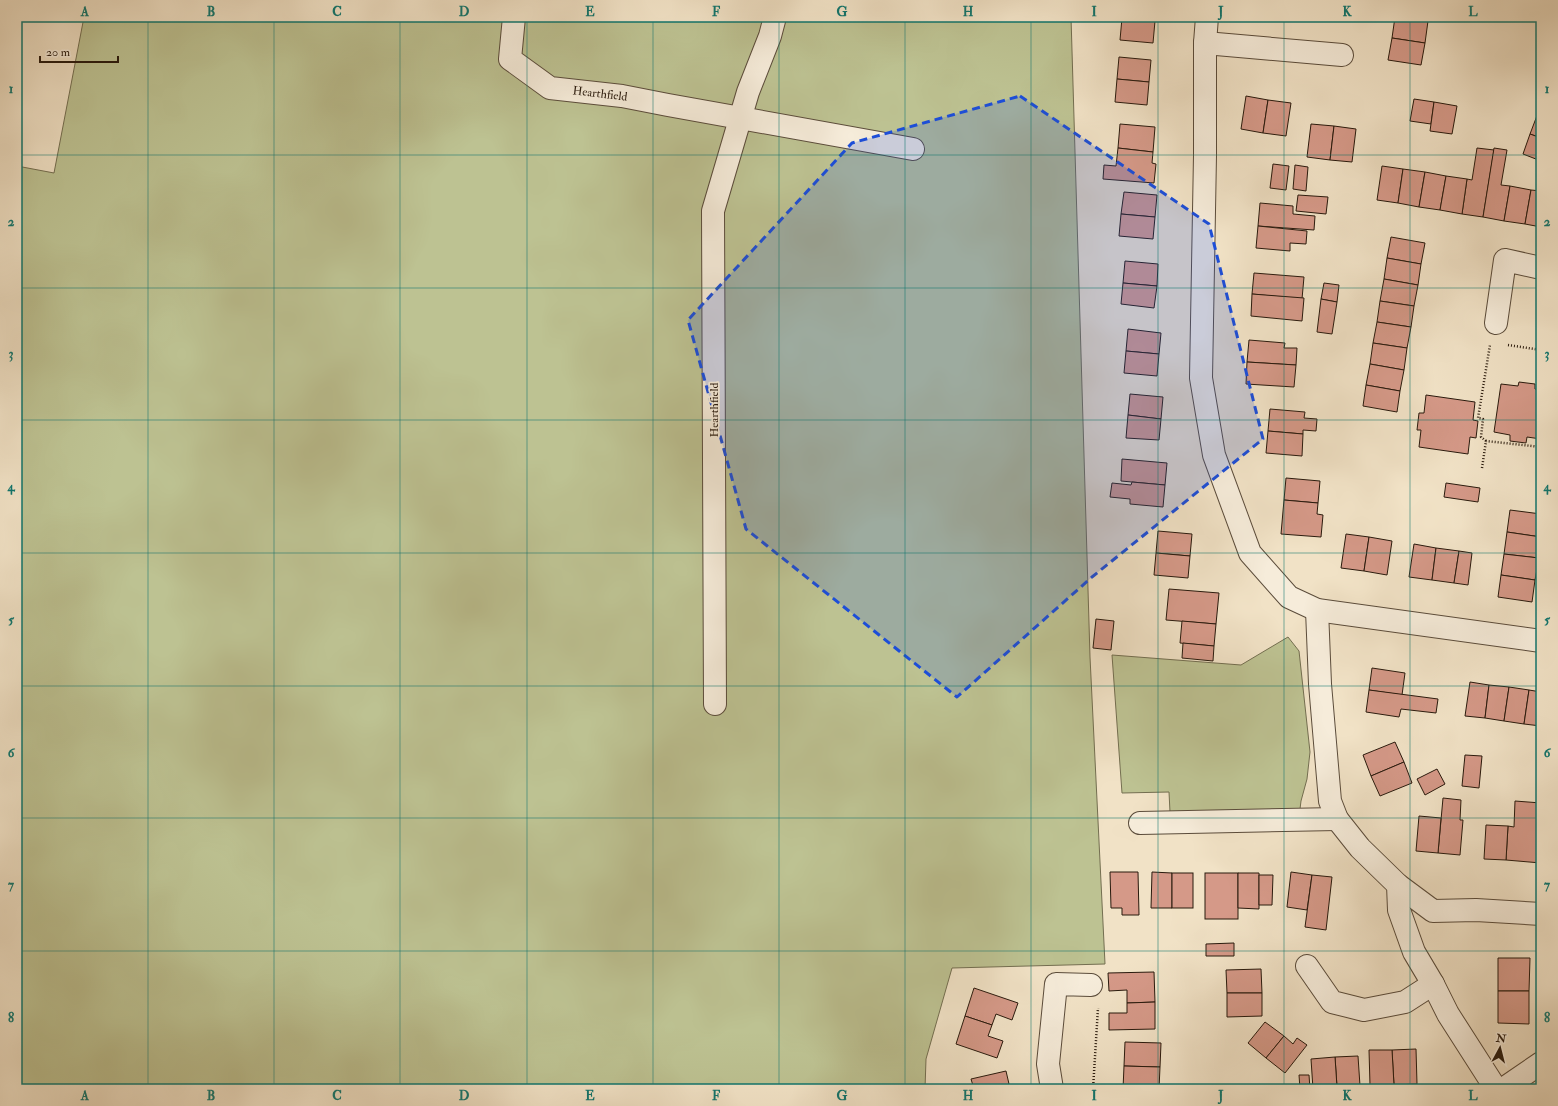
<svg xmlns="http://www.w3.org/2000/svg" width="1558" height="1106" viewBox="0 0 1558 1106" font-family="'IM FELL Double Pica',serif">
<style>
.green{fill:#bdc292;stroke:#736e50}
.building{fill:#d59988;stroke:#291a0d}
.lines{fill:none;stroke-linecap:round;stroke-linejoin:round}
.minor-casing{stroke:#5b4c3b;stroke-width:24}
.path{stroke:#291a0d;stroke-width:2.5;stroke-dasharray:1 2;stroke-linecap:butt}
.minor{stroke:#f6ecda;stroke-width:22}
.marked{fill:#1d4ed8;fill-opacity:0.2;stroke:#1d4ed8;stroke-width:3;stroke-dasharray:8 5;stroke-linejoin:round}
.grid{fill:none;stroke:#0f766e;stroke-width:1;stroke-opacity:0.55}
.labels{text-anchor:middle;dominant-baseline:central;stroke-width:3.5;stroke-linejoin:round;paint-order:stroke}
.street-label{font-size:12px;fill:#291a0d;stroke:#f6ecda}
.neatline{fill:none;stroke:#0f766e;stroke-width:1.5}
.grid-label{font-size:13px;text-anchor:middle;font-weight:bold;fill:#0f766e}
</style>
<rect width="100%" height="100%" fill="#f1e2c6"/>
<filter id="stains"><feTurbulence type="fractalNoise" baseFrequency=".005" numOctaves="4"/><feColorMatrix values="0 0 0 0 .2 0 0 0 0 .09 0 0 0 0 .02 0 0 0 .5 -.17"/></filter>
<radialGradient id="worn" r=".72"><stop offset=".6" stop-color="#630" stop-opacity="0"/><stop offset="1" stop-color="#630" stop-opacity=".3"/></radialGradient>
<!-- green -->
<g class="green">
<polygon points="84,17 1071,17 1090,657 1105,964 952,968 926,1059 925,1089 17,1089 17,166 54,173"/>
<polygon points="1288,637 1299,651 1310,752 1307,779 1301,801 1300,809 1170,812 1169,792 1122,793 1112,655 1241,665"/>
</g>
<!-- building -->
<g class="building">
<polygon points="1122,17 1156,17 1155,21"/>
<polygon points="1395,17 1428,21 1425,43 1392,38"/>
<polygon points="1122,18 1155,21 1153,43 1120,40"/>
<polygon points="1392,38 1425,43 1421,65 1388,60"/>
<polygon points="1119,57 1151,60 1149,82 1117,79"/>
<polygon points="1117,79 1149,82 1147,105 1115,102"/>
<polygon points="1246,96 1268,100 1263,133 1241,129"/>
<polygon points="1414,99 1434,102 1431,124 1410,121"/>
<polygon points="1268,100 1291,103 1286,136 1263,133"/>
<polygon points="1434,102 1457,106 1452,134 1430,131"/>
<polygon points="1538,113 1541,115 1541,138 1530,134"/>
<polygon points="1120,124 1155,127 1153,152 1118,148"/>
<polygon points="1311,124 1334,126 1330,160 1307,157"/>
<polygon points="1334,126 1356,129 1352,162 1330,160"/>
<polygon points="1530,134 1541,138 1541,161 1523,154"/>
<polygon points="1118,148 1153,152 1152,163 1156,164 1154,183 1103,179 1104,165 1116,166"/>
<polygon points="1477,148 1494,150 1483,217 1462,214 1467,179 1472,180"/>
<polygon points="1494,148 1507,150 1501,185 1510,186 1504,221 1483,217"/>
<polygon points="1273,164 1289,166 1286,190 1270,188"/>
<polygon points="1295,165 1308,167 1306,191 1293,189"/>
<polygon points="1382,166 1403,169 1398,203 1377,200"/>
<polygon points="1403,169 1425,172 1419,207 1398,203"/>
<polygon points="1425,172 1446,176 1440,210 1419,207"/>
<polygon points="1446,176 1467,179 1462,214 1440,210"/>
<polygon points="1510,186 1531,190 1525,224 1504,221"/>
<polygon points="1531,190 1541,191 1541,227 1525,224"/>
<polygon points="1124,192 1157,195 1155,217 1121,214"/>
<polygon points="1298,195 1328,197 1326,214 1296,211"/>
<polygon points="1260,203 1293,206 1293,214 1315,216 1314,230 1258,226"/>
<polygon points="1121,214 1155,217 1153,239 1119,236"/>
<polygon points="1258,226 1307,231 1306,244 1290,243 1290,251 1256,248"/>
<polygon points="1391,237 1425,243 1421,264 1387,258"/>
<polygon points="1387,258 1421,264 1418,285 1384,279"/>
<polygon points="1125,261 1158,264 1157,286 1123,283"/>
<polygon points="1254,273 1304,277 1302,299 1252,294"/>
<polygon points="1384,279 1418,285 1414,306 1380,301"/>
<polygon points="1123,283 1157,286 1154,308 1121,304"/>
<polygon points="1324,283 1339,285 1337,302 1321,299"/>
<polygon points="1252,294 1304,298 1302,321 1251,316"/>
<polygon points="1321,299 1337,302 1332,334 1317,332"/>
<polygon points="1380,301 1414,306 1411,327 1377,322"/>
<polygon points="1377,322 1411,327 1407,348 1373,343"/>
<polygon points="1128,329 1161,333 1159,354 1126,351"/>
<polygon points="1249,340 1285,343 1284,348 1297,348 1296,365 1247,362"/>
<polygon points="1373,343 1407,348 1404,370 1370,364"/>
<polygon points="1126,351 1159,354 1157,376 1124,373"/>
<polygon points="1247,362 1296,365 1294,387 1246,384"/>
<polygon points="1370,364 1404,370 1400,391 1366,385"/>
<polygon points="1519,382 1535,384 1535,389 1541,390 1541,439 1527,437 1526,443 1510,441 1510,435 1494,432 1501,384 1518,386"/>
<polygon points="1366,385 1400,391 1397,412 1363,406"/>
<polygon points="1130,394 1163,397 1161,419 1128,415"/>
<polygon points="1426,395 1475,402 1473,420 1478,421 1476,438 1470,437 1468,454 1419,447 1421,430 1417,430 1419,413 1424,413"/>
<polygon points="1270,409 1305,412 1304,418 1317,419 1316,431 1303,430 1303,434 1268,431"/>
<polygon points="1128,415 1161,419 1159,440 1126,438"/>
<polygon points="1268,431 1303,434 1302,456 1266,453"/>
<polygon points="1122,459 1167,463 1165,485 1121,481"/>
<polygon points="1286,478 1320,481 1318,503 1284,500"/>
<polygon points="1132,482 1165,485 1163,507 1130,504 1130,499 1110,497 1112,483 1131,485"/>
<polygon points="1446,483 1480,488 1478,502 1444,497"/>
<polygon points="1284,500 1318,503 1317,514 1323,515 1321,537 1281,534"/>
<polygon points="1510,510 1541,514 1541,537 1507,532"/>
<polygon points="1158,531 1192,534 1190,556 1156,553"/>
<polygon points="1507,532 1541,537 1539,558 1504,554"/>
<polygon points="1346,534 1369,537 1364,571 1341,568"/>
<polygon points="1369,537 1392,541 1387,575 1364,571"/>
<polygon points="1414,544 1436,548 1432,580 1409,577"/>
<polygon points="1436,548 1459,551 1454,583 1432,580"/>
<polygon points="1459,551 1472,553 1468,585 1454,583"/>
<polygon points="1156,553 1190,556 1188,578 1154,575"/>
<polygon points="1504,554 1539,558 1535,580 1501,575"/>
<polygon points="1501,575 1535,580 1532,602 1498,597"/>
<polygon points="1169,589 1219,593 1216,624 1166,620"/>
<polygon points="1096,619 1114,621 1111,650 1093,648"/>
<polygon points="1182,621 1216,624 1214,646 1180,643"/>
<polygon points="1183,643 1214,646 1213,661 1182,658"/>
<polygon points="1372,668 1405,673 1402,695 1369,690"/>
<polygon points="1470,682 1489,685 1485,718 1465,716"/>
<polygon points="1489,685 1509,687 1504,721 1485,718"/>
<polygon points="1509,687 1529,690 1524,724 1504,721"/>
<polygon points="1369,690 1438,699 1436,713 1401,709 1399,717 1366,712"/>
<polygon points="1529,690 1541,692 1541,726 1524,724"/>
<polygon points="1395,742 1404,762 1371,776 1363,755"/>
<polygon points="1465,755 1482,756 1479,788 1462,786"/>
<polygon points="1404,762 1412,783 1380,796 1371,776"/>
<polygon points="1437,769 1445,784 1425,795 1417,779"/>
<polygon points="1443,798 1461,800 1460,820 1463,820 1460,855 1438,853"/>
<polygon points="1515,801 1541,803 1541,863 1506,860 1508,826 1514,827"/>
<polygon points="1419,816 1441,818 1438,853 1416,851"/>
<polygon points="1486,825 1508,826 1506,860 1484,859"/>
<polygon points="1110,872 1138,872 1139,915 1122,915 1122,908 1111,908"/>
<polygon points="1152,872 1172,873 1172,908 1151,908"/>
<polygon points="1291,872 1312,875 1307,910 1287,907"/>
<rect x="1172" y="873" width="21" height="35"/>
<rect x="1205" y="873" width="33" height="46"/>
<polygon points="1238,873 1259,873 1259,909 1238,908"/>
<polygon points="1259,875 1273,875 1272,905 1259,905"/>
<polygon points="1312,875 1332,877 1326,930 1305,927"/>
<polygon points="1234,943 1234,956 1206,956 1206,944"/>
<polygon points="1498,958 1530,958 1529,991 1498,991"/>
<polygon points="1261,969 1262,993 1227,993 1226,970"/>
<polygon points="1154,972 1155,1002 1127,1003 1127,990 1109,991 1108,973"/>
<polygon points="974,988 1018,1003 1012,1020 996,1014 992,1025 965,1016"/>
<polygon points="1498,991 1529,991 1529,1024 1498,1023"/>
<polygon points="1227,993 1262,993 1262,1016 1227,1017"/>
<polygon points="1155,1002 1155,1029 1109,1030 1109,1013 1127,1013 1127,1003"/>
<polygon points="965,1016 992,1025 988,1036 1003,1041 997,1058 956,1044"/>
<polygon points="1265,1022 1284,1036 1266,1058 1248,1043"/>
<polygon points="1284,1036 1293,1044 1297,1038 1307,1045 1285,1073 1266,1058"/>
<polygon points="1125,1042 1161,1043 1160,1067 1124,1066"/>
<polygon points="1416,1049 1417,1084 1394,1085 1392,1050"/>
<polygon points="1369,1050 1392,1050 1394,1085 1370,1085"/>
<polygon points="1358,1056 1360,1086 1337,1087 1335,1057"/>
<polygon points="1335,1057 1337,1087 1313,1089 1311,1059"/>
<polygon points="1124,1066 1160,1067 1159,1089 1123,1089"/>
<polygon points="1006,1071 1009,1084 1003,1086 1004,1089 974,1089 971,1079"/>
<polygon points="1299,1075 1309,1075 1310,1089 1300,1089"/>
</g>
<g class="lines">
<!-- minor casing -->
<g class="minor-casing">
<g id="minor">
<polyline points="514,17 510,59 550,88 622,96 668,105 913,149"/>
<polyline points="1207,17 1205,43 1205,155 1201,378 1214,455 1250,553 1289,597 1317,610 1541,641"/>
<polyline points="1205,43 1342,55"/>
<polyline points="1496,323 1505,260 1541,268"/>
<polyline points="1317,610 1320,684 1330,801 1337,819 1360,848 1398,885 1399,910 1414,952 1433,984 1448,1014 1496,1089"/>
<polyline points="715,704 713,211 748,92 770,36 775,17"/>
<polyline points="1140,823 1337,819"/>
<polyline points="1398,885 1433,911 1476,910 1541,914"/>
<polyline points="1307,966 1332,1002 1364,1010 1405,1002 1433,984"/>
<polyline points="1052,1089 1048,1064 1056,984 1091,985"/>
<polyline points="1503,1089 1541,1063"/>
</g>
</g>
<!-- path -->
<g class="path">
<polyline points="1508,345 1541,350"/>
<polyline points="1486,441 1481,437 1483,419 1478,418 1490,345"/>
<polyline points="1482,468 1486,441 1541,447"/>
<polyline points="1093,1089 1098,1008"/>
</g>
<!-- minor -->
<use href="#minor" class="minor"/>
</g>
<!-- marked area -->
<path class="marked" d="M1020,96l189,128 54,215 -171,138 -135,120 -211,-168 -58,-209 164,-177z"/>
<!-- grid -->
<path class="grid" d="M148,17v1072M274,17v1072M400,17v1072M527,17v1072M653,17v1072M779,17v1072M905,17v1072M1031,17v1072M1158,17v1072M1284,17v1072M1410,17v1072M17,155h1524M17,288h1524M17,420h1524M17,553h1524M17,686h1524M17,818h1524M17,951h1524"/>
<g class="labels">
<!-- street labels -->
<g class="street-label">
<text transform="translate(600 94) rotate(7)">Hearthfield</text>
<text transform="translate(714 410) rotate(-90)">Hearthfield</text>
</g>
</g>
<!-- margin -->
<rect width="1558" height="1106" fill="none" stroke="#f1e2c6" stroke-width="44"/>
<!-- north arrow -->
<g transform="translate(1500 1048) rotate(7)" stroke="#f6ecda" stroke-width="3" paint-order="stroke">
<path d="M0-3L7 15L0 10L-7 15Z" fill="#291a0d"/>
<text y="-6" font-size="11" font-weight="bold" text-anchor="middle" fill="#291a0d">N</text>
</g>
<!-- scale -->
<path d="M40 56v6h78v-6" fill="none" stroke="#291a0d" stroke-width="2"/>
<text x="46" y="56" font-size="12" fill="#291a0d" stroke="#f6ecda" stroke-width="3" paint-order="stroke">20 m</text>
<rect x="22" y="22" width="1514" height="1062" class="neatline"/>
<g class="grid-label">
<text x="85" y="16">A</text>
<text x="211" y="16">B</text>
<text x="337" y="16">C</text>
<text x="464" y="16">D</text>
<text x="590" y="16">E</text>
<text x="716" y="16">F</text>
<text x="842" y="16">G</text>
<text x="968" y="16">H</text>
<text x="1094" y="16">I</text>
<text x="1221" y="16">J</text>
<text x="1347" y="16">K</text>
<text x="1473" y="16">L</text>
<text x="11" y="93">1</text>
<text x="1547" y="93">1</text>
<text x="11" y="226">2</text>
<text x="1547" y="226">2</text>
<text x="11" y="358">3</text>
<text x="1547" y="358">3</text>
<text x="11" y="491">4</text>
<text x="1547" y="491">4</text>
<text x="11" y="624">5</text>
<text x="1547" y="624">5</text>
<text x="11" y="757">6</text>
<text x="1547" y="757">6</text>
<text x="11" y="889">7</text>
<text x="1547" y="889">7</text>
<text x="11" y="1022">8</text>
<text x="1547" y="1022">8</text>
<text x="85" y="1100">A</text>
<text x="211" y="1100">B</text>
<text x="337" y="1100">C</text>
<text x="464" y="1100">D</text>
<text x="590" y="1100">E</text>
<text x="716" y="1100">F</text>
<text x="842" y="1100">G</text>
<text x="968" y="1100">H</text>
<text x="1094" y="1100">I</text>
<text x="1221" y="1100">J</text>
<text x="1347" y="1100">K</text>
<text x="1473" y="1100">L</text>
</g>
<rect width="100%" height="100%" filter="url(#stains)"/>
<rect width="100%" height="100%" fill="url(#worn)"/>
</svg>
